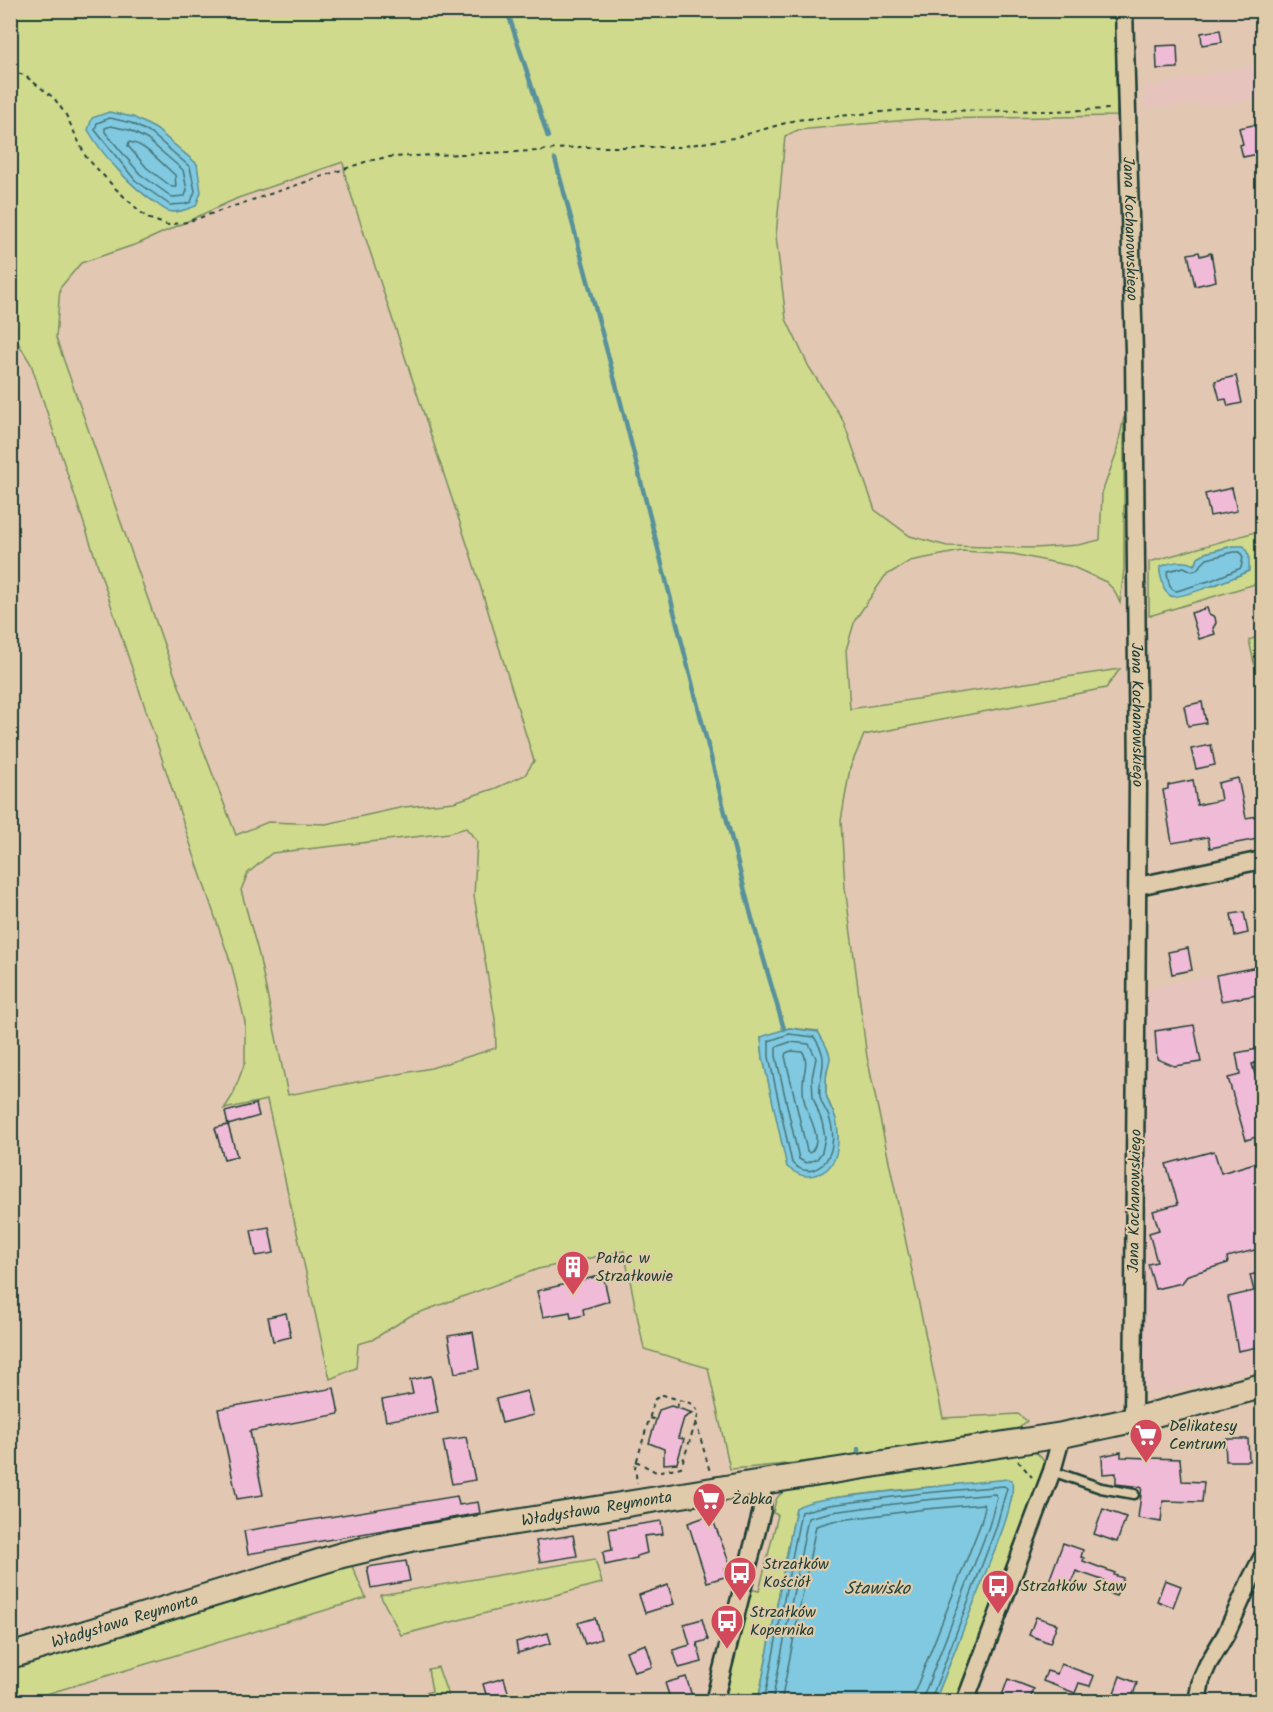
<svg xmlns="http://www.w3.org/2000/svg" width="1273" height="1712" viewBox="0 0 1273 1712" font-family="Kalam,sans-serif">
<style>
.built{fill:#e6c4bd}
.green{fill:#cfda8d;stroke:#778c60;stroke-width:1.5;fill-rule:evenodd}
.water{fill:#80c9e0;stroke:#59919b;stroke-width:1.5}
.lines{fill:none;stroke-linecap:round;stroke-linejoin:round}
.shore{stroke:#467579;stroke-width:1.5}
.stream{stroke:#59919b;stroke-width:4.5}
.building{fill:#f0bbd7;stroke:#1f3d34;stroke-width:1.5}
.lane-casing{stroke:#1f3d34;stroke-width:13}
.street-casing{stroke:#1f3d34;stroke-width:21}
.secondary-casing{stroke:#1f3d34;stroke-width:28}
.path{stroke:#1f3d34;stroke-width:2;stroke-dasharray:4.5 4.5;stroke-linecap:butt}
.lane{stroke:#dfcba9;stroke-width:8}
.street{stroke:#dfcba9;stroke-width:16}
.secondary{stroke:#dfcba9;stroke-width:24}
.labels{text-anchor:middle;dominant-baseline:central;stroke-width:4.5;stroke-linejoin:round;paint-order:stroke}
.street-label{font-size:16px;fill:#1f3d34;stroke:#dfcba9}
.poi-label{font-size:16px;fill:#1f3d34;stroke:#dfcba9;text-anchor:start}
.water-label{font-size:18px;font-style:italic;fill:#24443d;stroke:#dfcba9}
</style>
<rect width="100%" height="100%" fill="#e2c8b2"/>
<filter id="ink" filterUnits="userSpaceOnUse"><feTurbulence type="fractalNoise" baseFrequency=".0167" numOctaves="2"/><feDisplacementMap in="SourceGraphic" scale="12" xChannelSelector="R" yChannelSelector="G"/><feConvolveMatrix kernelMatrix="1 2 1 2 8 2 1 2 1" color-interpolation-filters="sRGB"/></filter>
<g filter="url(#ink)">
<!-- built -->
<g class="built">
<polygon points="1251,11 1262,11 1262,97 1233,103 1145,108 1144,87 1261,63"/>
<polygon points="1262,964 1262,1368 1156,1395 1144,1387 1147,989"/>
</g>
<!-- green -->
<g class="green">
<path d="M11,11h1104l2,105 -198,3 -121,11 -13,6 -9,100 10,83 23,48 34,53 32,90 35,26 37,10 88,2 43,-3 22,-5 2,-47 14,-39 8,-37v152l-4,34 -6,-13 -8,-8 -35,-16 -58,-12 -51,-3 -52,10 -25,15 -30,44 -9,30 4,59 270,-40 -14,19 -242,47 -14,33 -9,53 4,66 22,170 76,361 75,-4 9,7 -8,7c-96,16 -192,34 -289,41l-22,-101 -64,-19 -20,-98 -86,18 -128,47 -38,24 -14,4 -2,24 -26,11 -63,-279 -43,9 9,-14 12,-33v-40l-13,-55 -38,-112 -163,-491 -20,-33zM343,162l3,17 126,380 62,202 -9,14 -29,13 -42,14 -50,5 -78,17 -58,-2 -32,13 -62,-162 -118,-335 4,-50 21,-25 59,-20 98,-45zM466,828l11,13 -3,55 21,123 1,29 -65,20 -143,27 -29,-140 -18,-65 7,-17 24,-20 177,-20zM789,1028l29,3 12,26 -4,21v17l9,22 -63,-20 -9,-39 -2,-20z"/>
<path d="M1262,530v52l-113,34v-54zM1233,546l7,29 -13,4 -13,7 -51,-5 -3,-9 5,-7 8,-1 21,1 3,-3 1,-5 7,-4z"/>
<polygon points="1262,635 1262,680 1258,681 1249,640"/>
<path d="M1029,1450c10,3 14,8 17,17l-86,234h-25l67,-171 10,-34v-16c-46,4 -92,7 -139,13 -26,3 -52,5 -77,15l-38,193 -33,1 24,-113 10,2 19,-76 -5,-2c2,-9 2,-17 11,-21l215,-34 7,-5z"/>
<polygon points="595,1559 602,1583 401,1635 380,1595"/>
<polygon points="351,1564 366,1598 23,1701 11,1702 11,1669"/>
<polygon points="438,1667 450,1701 399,1701 432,1691 428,1669"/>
</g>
<!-- water -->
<g class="water">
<path d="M109,112l24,5 23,12 41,35 4,28 -5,14c-8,3 -20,8 -28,5 -3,-1 -8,-5 -11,-7 -26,-17 -54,-48 -69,-74l4,-12z"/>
<path d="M1233,546h11l5,10v15c-11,5 -70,29 -78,25 -3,-1 -5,-4 -7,-7 -1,-7 -5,-14 -4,-22 10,-5 24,-8 34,-2l3,-3 1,-5 7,-4z"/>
<path d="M789,1028l29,4c4,7 11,17 12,25 0,4 -2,10 -3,13 -1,8 -2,16 -1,23 1,10 7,17 10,26 4,18 4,45 -15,54 -14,6 -22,3 -34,-6l-24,-109 -2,-21z"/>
<path d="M1008,1479l4,1c4,25 -19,72 -28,97 -16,41 -33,83 -49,124h-177l38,-193c13,-9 47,-11 63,-13 50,-6 99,-11 149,-16z"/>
</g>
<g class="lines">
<!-- shore -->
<g class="shore">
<polygon points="110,118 131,123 152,134 190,167 195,191 191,202 185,204 170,205 135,180 95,130 97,123"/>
<polygon points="111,126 129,130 148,140 183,170 187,190 185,196 172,197 140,174 105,132 105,128"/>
<path d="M129,142c17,2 33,22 46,33l1,12h-4l-25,-19 -19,-22z"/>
<path d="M1234,552h6l3,5 -2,11 -29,12 -35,11c-9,-1 -8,-10 -10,-18l1,-2 16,-4 8,4 4,-1 11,-11z"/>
<path d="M789,1034l25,3c4,6 9,15 9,22 1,12 -5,23 -3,37 1,8 6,14 9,21 7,18 5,46 -16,53 -8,2 -15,-1 -21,-7l-23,-106v-16z"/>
<polygon points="790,1042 809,1044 816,1058 812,1078 813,1097 822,1122 825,1137 822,1152 817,1159 806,1163 799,1159 776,1056 776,1047"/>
<path d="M791,1051l12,1c6,10 0,22 0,33 0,5 0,10 1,14 2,16 22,40 6,54l-3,-2 -22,-95 1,-3z"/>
<polyline points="764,1702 801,1512 830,1505 924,1493 1004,1486 1007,1488 996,1528 930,1702"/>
<polyline points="772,1702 808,1518 832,1512 925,1500 995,1494 997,1497 989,1526 924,1695 923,1702"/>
<polyline points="781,1702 816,1526 833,1521 926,1509 983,1504 985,1507 981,1523 915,1691 914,1702"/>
</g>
<!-- stream -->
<g class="stream">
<polyline points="507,10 548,137"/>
<polyline points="555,159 621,403 751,915 784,1029"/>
<polyline points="858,1449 858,1451"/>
</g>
</g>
<!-- building -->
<g class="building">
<polygon points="1220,30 1222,42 1202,45 1201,33"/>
<polygon points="1177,45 1178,68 1157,69 1156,46"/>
<polygon points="1263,123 1263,153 1243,157 1240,145 1243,144 1239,128"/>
<polygon points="1199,252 1200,256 1211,253 1216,281 1195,286 1188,254"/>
<polygon points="1236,376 1242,403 1228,406 1226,399 1220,400 1215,381"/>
<polygon points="1232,488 1237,511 1210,516 1205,494"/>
<polygon points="1207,608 1209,614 1215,617 1216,623 1213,628 1215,634 1199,639 1191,613"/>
<polygon points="1202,702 1206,723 1188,726 1184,706"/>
<polygon points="1211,745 1215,765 1196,769 1191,749"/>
<polygon points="1238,778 1246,818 1263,815 1263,838 1210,848 1208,837 1172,843 1163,790 1168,789 1168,785 1193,780 1197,805 1221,800 1218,783"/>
<polygon points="1244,912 1248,933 1235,936 1231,914"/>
<polygon points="1188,948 1192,970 1172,974 1168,952"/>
<polygon points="1263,966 1263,994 1221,1001 1216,975"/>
<polygon points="1194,1025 1201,1062 1174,1066 1157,1059 1155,1031"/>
<polygon points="1263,1048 1263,1061 1252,1064 1263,1101 1263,1135 1246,1140 1228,1078 1240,1075 1236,1053"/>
<polygon points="256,1104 259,1116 228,1125 225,1112"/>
<polygon points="228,1125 237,1156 224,1159 215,1128"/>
<polygon points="1214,1151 1221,1173 1258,1162 1263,1177 1263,1248 1227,1257 1228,1263 1188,1275 1182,1283 1155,1289 1148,1264 1157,1262 1149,1233 1159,1230 1153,1211 1178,1204 1166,1164"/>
<polygon points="269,1227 274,1253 256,1256 251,1230"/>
<polygon points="1263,1272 1263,1346 1238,1351 1228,1297 1254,1291 1250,1275"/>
<polygon points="603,1275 609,1301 583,1309 584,1315 571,1318 570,1312 543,1317 537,1291"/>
<polygon points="286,1313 291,1337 273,1341 268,1317"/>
<polygon points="473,1332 479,1369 455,1373 448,1336"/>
<polygon points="431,1376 438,1412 386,1421 382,1400 413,1394 410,1380"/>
<polygon points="334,1388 339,1414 250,1431 263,1495 237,1499 218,1409"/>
<polygon points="527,1391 533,1415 502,1423 496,1399"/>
<polygon points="671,1406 693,1413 684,1418 678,1438 684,1439 677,1463 664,1464 664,1449 649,1443 659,1410"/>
<polygon points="466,1437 475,1480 452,1484 443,1441"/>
<polygon points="1225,1439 1248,1439 1249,1461 1226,1461"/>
<polygon points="1121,1452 1121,1457 1180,1459 1182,1481 1204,1482 1202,1502 1163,1501 1161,1522 1138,1518 1142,1487 1116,1484 1116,1473 1103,1474 1102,1456"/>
<polygon points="457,1496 459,1505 478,1502 480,1513 248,1554 244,1531"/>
<polygon points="1103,1509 1126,1517 1117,1542 1094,1534"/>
<polygon points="711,1515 731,1567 725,1569 728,1576 707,1582 688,1523"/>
<polygon points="661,1521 663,1534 644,1536 647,1553 637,1556 637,1558 605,1565 603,1552 612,1550 609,1529"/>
<polygon points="573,1535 577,1556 540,1562 536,1541"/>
<polygon points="1063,1543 1083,1550 1081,1557 1084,1558 1083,1561 1115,1573 1114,1575 1123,1578 1116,1596 1101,1591 1105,1581 1076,1571 1069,1589 1049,1581"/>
<polygon points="406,1561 410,1581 371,1588 367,1567"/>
<polygon points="1165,1580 1181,1586 1173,1607 1157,1601"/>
<polygon points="668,1585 674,1604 645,1613 639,1595"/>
<polygon points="1036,1617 1057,1624 1050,1643 1029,1635"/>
<polygon points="595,1618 601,1639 585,1644 578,1623"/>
<polygon points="702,1619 708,1640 697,1643 702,1662 679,1668 673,1650 690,1645 684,1624"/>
<polygon points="548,1633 551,1643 518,1653 516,1642"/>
<polygon points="646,1644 652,1663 651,1664 652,1667 634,1672 626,1651"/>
<polygon points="1061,1664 1094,1676 1090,1686 1079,1683 1075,1693 1043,1681 1047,1671 1057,1674"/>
<polygon points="1120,1676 1137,1683 1131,1701 1113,1696"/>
<polygon points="686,1677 692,1696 671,1701 665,1683"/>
<polygon points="504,1678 510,1699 501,1701 488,1701 483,1684"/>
<polygon points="1008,1679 1034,1689 1029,1701 1000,1701"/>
</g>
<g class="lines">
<!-- lane casing -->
<g class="lane-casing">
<polyline id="lane" points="1052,1471 1101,1488 1134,1494"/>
</g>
<!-- street casing -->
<g class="street-casing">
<g id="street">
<path id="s1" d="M1124,10l10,342 4,428 -5,640"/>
<polyline points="1138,886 1262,860"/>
<polyline points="714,1702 762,1510 762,1482"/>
<polyline points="965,1702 1052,1471 1062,1435"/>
<polyline points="1197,1702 1201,1680 1208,1664 1226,1634 1250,1581 1262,1558"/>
</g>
</g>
<!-- secondary casing -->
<g class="secondary-casing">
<g id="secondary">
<path id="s2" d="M10,1656l332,-101 69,-16 351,-57 300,-47 71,-15 129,-34"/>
</g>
</g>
<!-- path -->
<g class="path">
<polyline points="10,71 24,75 54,98 66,115 86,157 116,189 147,218 167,225 187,222 368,161 388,157 536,151 579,147 679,147 733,138 796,120 903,110 1051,111 1112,109"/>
<polyline points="677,1408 679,1400"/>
<polyline points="650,1418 656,1420"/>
<polyline points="696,1422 710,1472"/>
<polyline points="636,1461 656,1472 681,1467 699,1413 693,1404 663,1395 655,1399 635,1467 637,1483"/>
<polyline points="1018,1461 1032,1477"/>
</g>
<!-- lane -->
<use href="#lane" class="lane"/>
<!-- street -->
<use href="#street" class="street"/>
<!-- secondary -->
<use href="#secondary" class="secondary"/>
</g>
</g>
<!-- icons -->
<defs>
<g id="building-pin" transform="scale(1.725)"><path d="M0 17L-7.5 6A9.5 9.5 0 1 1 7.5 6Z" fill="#d1495b" stroke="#dfcba9"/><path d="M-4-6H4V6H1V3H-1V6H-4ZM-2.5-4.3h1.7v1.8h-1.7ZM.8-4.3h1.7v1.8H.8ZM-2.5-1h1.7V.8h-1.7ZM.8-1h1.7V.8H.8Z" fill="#fff"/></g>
<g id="supermarket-pin" transform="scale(1.725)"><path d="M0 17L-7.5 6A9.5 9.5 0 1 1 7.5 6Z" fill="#d1495b" stroke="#dfcba9"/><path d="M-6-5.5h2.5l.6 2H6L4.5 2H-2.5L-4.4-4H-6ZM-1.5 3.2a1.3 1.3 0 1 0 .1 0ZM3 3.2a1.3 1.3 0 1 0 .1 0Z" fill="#fff"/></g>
<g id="bus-pin" transform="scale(1.725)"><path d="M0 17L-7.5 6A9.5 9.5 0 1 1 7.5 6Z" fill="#d1495b" stroke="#dfcba9"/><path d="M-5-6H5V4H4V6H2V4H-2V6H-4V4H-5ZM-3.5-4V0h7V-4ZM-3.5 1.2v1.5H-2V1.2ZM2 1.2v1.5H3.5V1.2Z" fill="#fff"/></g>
</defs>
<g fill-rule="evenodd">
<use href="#building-pin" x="573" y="1267"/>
<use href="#supermarket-pin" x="1146" y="1435"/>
<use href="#supermarket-pin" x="709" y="1499"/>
<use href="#bus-pin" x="740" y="1573"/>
<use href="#bus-pin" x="998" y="1586"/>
<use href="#bus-pin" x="727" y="1621"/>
</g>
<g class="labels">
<!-- street labels -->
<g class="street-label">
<text stroke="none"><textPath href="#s1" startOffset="219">Jana Kochanowskiego</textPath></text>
<text stroke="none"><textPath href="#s1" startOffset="705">Jana Kochanowskiego</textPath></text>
<text transform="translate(1135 1201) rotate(-89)">Jana Kochanowskiego</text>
<text stroke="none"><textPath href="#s2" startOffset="606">Władysława Reymonta</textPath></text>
<text stroke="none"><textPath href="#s2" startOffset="120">Władysława Reymonta</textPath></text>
</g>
<!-- poi labels -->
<g class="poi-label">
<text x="596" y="1258">Pałac w<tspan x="596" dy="18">Strzałkowie</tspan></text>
<text x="1169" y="1426">Delikatesy<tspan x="1169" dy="18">Centrum</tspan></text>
<text x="732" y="1499">Żabka</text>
<text x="763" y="1564">Strzałków<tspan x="763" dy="18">Kościół</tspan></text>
<text x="1021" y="1586">Strzałków Staw</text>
<text x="750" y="1612">Strzałków<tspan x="750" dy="18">Kopernika</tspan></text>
</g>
<!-- water labels -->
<g class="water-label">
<text x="877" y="1589">Stawisko</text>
</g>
</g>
<!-- margin -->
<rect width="1273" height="1712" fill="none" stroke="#dfcba9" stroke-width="36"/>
<rect x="18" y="18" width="1237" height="1676" fill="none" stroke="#1f3d34" stroke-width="2" filter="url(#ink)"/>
</svg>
